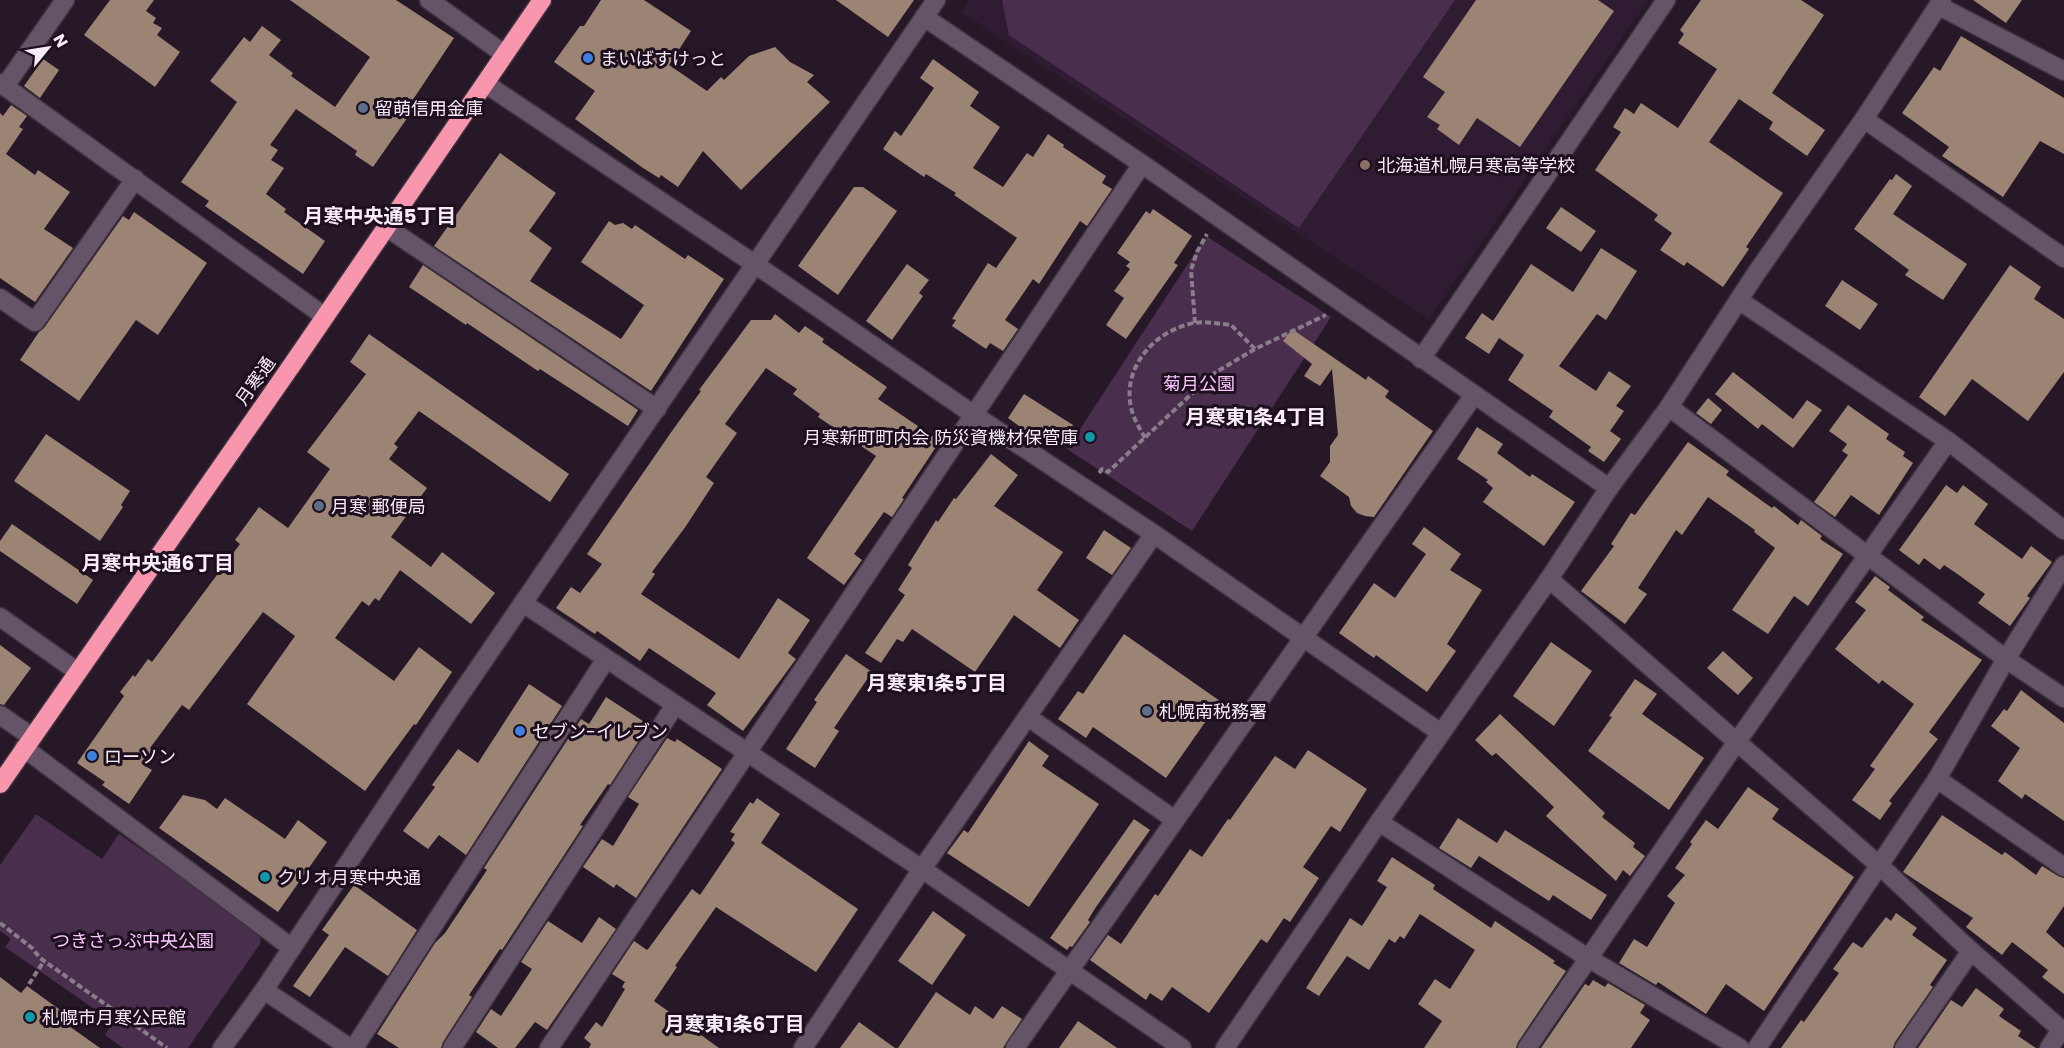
<svg xmlns="http://www.w3.org/2000/svg" width="2064" height="1048" viewBox="0 0 2064 1048" font-family="Poppins,'Noto Sans JP',sans-serif">
<style>
.built{fill:#301c32}
.green{fill:#4a2e4d}
.building{fill:#9c8474}
.lines{fill:none;stroke-linecap:round;stroke-linejoin:round}
.street-casing{stroke:#3d323f;stroke-width:21}
.secondary-casing{stroke:#3d323f;stroke-width:21}
.highway-casing{stroke:#3d323f;stroke-width:21}
.path{stroke:#8a7d8b;stroke-width:4;stroke-dasharray:6 3;stroke-linecap:butt}
.street{stroke:#655467;stroke-width:18}
.secondary{stroke:#655467;stroke-width:18}
.highway{stroke:#f796ac;stroke-width:18}
.shop-dot{fill:#3f7fe0;stroke:#1d0f1e;stroke-width:2}
.service-dot{fill:#5c6f8a;stroke:#1d0f1e;stroke-width:2}
.education-dot{fill:#8d6e63;stroke:#1d0f1e;stroke-width:2}
.culture-dot{fill:#0f9aa8;stroke:#1d0f1e;stroke-width:2}
.labels{text-anchor:middle;dominant-baseline:central;stroke-width:6;stroke-linejoin:round;paint-order:stroke}
.poi-label{font-size:18px;fill:#f7ecf8;stroke:#1d0f1e;text-anchor:start}
.street-label{font-size:18px;fill:#f7ecf8;stroke:#1d0f1e}
.park-label{font-size:18px;fill:#f8c5fd;stroke:#1d0f1e}
.neighbourhood-label{font-size:20px;font-weight:bold;fill:#f7ecf8;stroke:#1d0f1e}
</style>
<rect width="100%" height="100%" fill="#271828"/>
<!-- built -->
<polygon class="built" points="969,0 1648,0 1429,319 961,12"/>
<!-- green -->
<g class="green">
<polygon points="1002,0 1455,0 1299,228 1009,35"/>
<polygon points="1206,236 1331,317 1192,531 1067,449"/>
<polygon points="36,814 102,859 119,834 261,932 260,944 188,1048 123,1048 105,1035 113,1022 5,947 11,939 0,931 0,865"/>
</g>
<!-- building -->
<g class="building">
<polygon points="110,0 154,0 146,11 156,18 153,23 162,28 157,35 180,52 155,87 84,35"/>
<polygon points="290,0 396,0 454,38 412,101 417,104 373,167 355,155 357,151 296,109 270,145 278,150 271,160 284,168 266,194 286,209 284,212 325,241 303,274 205,206 209,201 181,182 237,102 210,81 244,37 250,42 262,26 281,40 269,55 293,73 291,76 335,107 370,57"/>
<polygon points="601,0 644,0 691,31 669,65 707,91 721,77 724,80 749,56 775,47 790,62 814,75 807,82 830,102 741,190 703,151 678,187 661,175 659,178 643,168 575,119 595,91 554,62 580,26 584,26"/>
<polygon points="836,0 914,0 888,37"/>
<polygon points="1476,0 1598,0 1614,11 1520,147 1477,118 1459,145 1437,129 1440,125 1427,117 1445,92 1423,77"/>
<polygon points="1701,0 1801,0 1824,15 1772,93 1825,130 1807,156 1769,129 1773,122 1739,99 1709,142 1783,193 1746,247 1749,249 1723,287 1687,262 1684,266 1660,250 1672,233 1654,220 1658,215 1595,170 1621,132 1613,127 1625,108 1634,114 1641,103 1678,128 1717,69 1678,43 1684,34 1680,30"/>
<polygon points="1973,0 2022,0 2006,23"/>
<polygon points="1961,36 2064,98 2064,154 2040,141 2003,197 1942,156 1949,147 1902,113 1934,67 1940,71"/>
<polygon points="43,59 59,70 40,98 24,86"/>
<polygon points="933,59 979,92 970,106 1000,127 973,168 1003,187 1027,153 1033,157 1048,134 1064,145 1063,147 1106,176 1102,183 1112,189 1087,226 1080,221 1039,284 1033,279 1005,320 1018,329 1003,351 990,343 986,349 952,326 956,320 952,319 988,263 996,268 1017,238 954,195 956,193 926,174 924,177 883,149 895,131 901,136 934,88 920,78"/>
<polygon points="11,105 27,116 19,127 23,129 6,154 35,175 38,170 70,192 44,229 73,248 35,302 0,278 0,113 3,116"/>
<polygon points="500,153 556,193 529,231 552,248 530,281 621,339 644,305 581,262 609,221 615,225 623,223 632,229 635,225 685,259 688,255 724,279 651,391 434,246"/>
<polygon points="1896,174 1912,186 1893,214 1967,264 1943,300 1905,275 1909,270 1854,229 1890,179 1892,180"/>
<polygon points="854,187 863,187 897,211 838,295 798,266"/>
<polygon points="1561,207 1596,231 1581,252 1546,228"/>
<polygon points="1153,209 1192,236 1174,263 1178,265 1126,339 1106,325 1124,298 1114,291 1130,269 1126,266 1130,262 1117,253 1146,211 1150,214"/>
<polygon points="134,212 207,263 158,335 136,320 79,401 20,360 39,332 44,328 123,216 129,220"/>
<polygon points="1601,248 1637,271 1606,320 1597,314 1559,366 1596,391 1609,371 1631,386 1616,406 1624,411 1610,431 1621,439 1604,462 1588,451 1591,447 1549,417 1553,411 1508,380 1524,355 1499,338 1489,354 1465,338 1482,313 1493,321 1531,264 1573,292"/>
<polygon points="907,264 929,280 919,293 923,296 892,340 866,321"/>
<polygon points="423,265 638,410 628,426 540,369 538,371 467,323 466,325 409,287"/>
<polygon points="2010,265 2041,287 2034,299 2064,319 2064,372 2028,421 1972,379 1945,416 1919,397"/>
<polygon points="1842,280 1878,304 1860,330 1825,306"/>
<polygon points="775,314 799,333 805,326 824,339 822,342 887,387 878,399 940,441 902,498 904,499 892,517 884,512 854,554 862,560 844,585 807,558 876,456 818,417 820,414 793,394 797,389 766,368 725,424 737,433 706,477 714,483 686,526 652,572 655,574 641,594 739,659 778,598 810,620 788,653 796,659 743,731 707,705 716,693 649,648 640,661 597,631 595,634 556,608 571,587 580,593 602,564 587,554 672,431 701,391 699,390 751,320 771,320"/>
<polygon points="1292,329 1366,380 1368,376 1389,391 1385,397 1433,431 1374,517 1365,516 1357,513 1351,506 1349,497 1320,476 1330,462 1330,446 1338,435 1332,369 1320,386 1304,376 1312,364 1283,341"/>
<polygon points="369,334 569,474 550,502 419,411 394,444 398,447 389,459 427,488 391,537 431,567 442,552 495,593 471,624 400,570 379,601 375,598 369,606 362,601 335,638 394,681 419,647 452,672 416,725 414,724 365,791 247,704 295,636 263,612 189,710 182,705 150,748 155,752 145,766 152,770 129,804 102,785 105,782 77,763 124,696 120,692 133,675 135,677 148,659 152,662 240,544 235,540 259,507 288,528 330,469 307,452 366,374 350,362"/>
<polygon points="1733,372 1793,419 1807,400 1822,410 1793,448 1762,424 1758,429 1715,394"/>
<polygon points="1024,394 1073,425 1058,448 1032,430 1030,434 1008,418"/>
<polygon points="1708,398 1722,410 1711,424 1696,413"/>
<polygon points="1848,405 1889,434 1886,439 1905,452 1903,456 1913,463 1879,515 1851,495 1835,517 1814,502 1848,455 1842,451 1847,444 1829,431"/>
<polygon points="1477,427 1503,444 1497,453 1530,477 1532,474 1575,502 1544,546 1483,502 1493,488 1486,482 1488,480 1457,459"/>
<polygon points="46,434 130,491 121,505 123,507 100,541 14,481"/>
<polygon points="1688,442 1729,471 1726,475 1772,508 1774,506 1798,525 1801,520 1822,536 1820,539 1843,554 1808,606 1794,596 1768,634 1732,610 1775,548 1754,532 1755,530 1708,497 1682,535 1676,530 1638,588 1647,594 1625,624 1581,591 1614,546 1611,544 1631,513 1635,515"/>
<polygon points="991,454 1018,475 994,506 1063,552 1037,590 1079,620 1060,648 1014,615 975,672 912,629 903,642 897,639 881,663 865,653 905,595 898,590 912,568 908,565 936,520 938,522 954,498 956,499"/>
<polygon points="1946,485 1957,493 1963,485 1988,504 1974,524 2022,559 2031,546 2052,562 2027,596 2030,598 2010,626 1978,603 1985,594 1956,573 1944,565 1940,570 1924,558 1919,565 1899,550"/>
<polygon points="12,524 93,580 77,604 0,551 0,541"/>
<polygon points="1424,527 1461,554 1450,570 1482,590 1447,644 1456,651 1427,692 1376,655 1374,658 1339,633 1374,583 1395,598 1426,554 1412,544"/>
<polygon points="1104,530 1131,548 1112,575 1086,558"/>
<polygon points="1875,576 1890,587 1888,590 1924,617 1921,620 1982,660 1929,732 1938,739 1889,801 1892,803 1880,820 1852,800 1875,769 1870,766 1914,704 1882,680 1879,684 1835,649 1866,610 1855,602"/>
<polygon points="1124,634 1220,701 1166,778 1093,727 1086,738 1058,719 1078,691 1083,694"/>
<polygon points="1551,642 1592,671 1554,726 1513,696"/>
<polygon points="0,645 31,668 4,705 0,704"/>
<polygon points="1723,651 1753,678 1738,695 1707,668"/>
<polygon points="846,654 872,672 834,728 839,731 815,768 786,749 817,702 814,700"/>
<polygon points="1635,679 1657,694 1642,714 1704,758 1669,810 1588,751 1612,717 1609,716"/>
<polygon points="529,684 562,706 466,855 439,835 428,849 403,831 435,787 432,785 458,749 478,763"/>
<polygon points="2021,690 2064,723 2064,821 2025,794 2022,799 1998,781 2020,748 1991,726 2004,709 2007,711"/>
<polygon points="606,697 649,725 610,785 608,784 580,825 583,826 502,950 500,949 469,995 472,997 443,1042 441,1048 399,1048 377,1034 435,943 445,933 487,870 484,868 581,719 589,724"/>
<polygon points="1500,714 1605,813 1602,817 1635,843 1633,847 1645,856 1630,876 1623,870 1616,881 1546,816 1554,807 1496,753 1492,756 1475,740"/>
<polygon points="667,738 675,742 677,739 722,769 636,898 616,884 614,888 583,867 602,839 613,846 639,804 628,797"/>
<polygon points="1029,741 1049,756 1042,766 1099,804 1029,907 947,853 964,830 968,833"/>
<polygon points="1308,750 1367,789 1340,832 1331,826 1303,867 1319,878 1290,922 1284,918 1267,943 1261,939 1209,1013 1172,987 1162,1001 1150,993 1146,1000 1090,960 1108,935 1121,944 1155,894 1158,896 1190,849 1202,857 1228,819 1230,820 1275,756 1295,769"/>
<polygon points="1748,787 1779,809 1772,819 1854,877 1764,1011 1726,984 1706,1014 1658,982 1656,985 1619,963 1634,939 1647,947 1675,903 1667,896 1685,875 1675,868 1692,844 1690,842 1706,820 1718,829"/>
<polygon points="183,795 205,800 217,809 225,798 285,839 298,820 327,842 278,912 159,828"/>
<polygon points="757,798 780,814 761,843 858,909 816,972 716,907 675,966 677,967 654,1001 719,1048 589,1048 591,1044 584,1038 596,1022 602,1027 625,989 622,987 625,982 612,974 634,941 647,950 649,948 692,889 700,895 735,843 731,840 735,834 730,832 750,802 753,804"/>
<polygon points="1942,815 2002,855 2005,852 2036,875 2042,866 2058,876 2064,878 2064,906 2046,932 2064,948 2064,994 2042,977 2048,970 2012,942 2002,955 1966,927 1973,918 1903,872"/>
<polygon points="1458,818 1497,843 1505,830 1607,895 1591,920 1553,895 1549,901 1479,856 1471,868 1439,848"/>
<polygon points="1134,819 1150,830 1096,907 1088,920 1090,922 1072,947 1070,946 1067,950 1050,938"/>
<polygon points="1392,857 1435,885 1433,889 1491,928 1495,921 1555,961 1553,963 1566,971 1518,1042 1516,1048 1424,1048 1442,1021 1418,1004 1435,979 1450,989 1475,950 1420,914 1404,939 1400,936 1395,943 1389,939 1369,970 1347,956 1319,996 1306,988 1350,918 1362,926 1387,887 1377,881"/>
<polygon points="354,885 417,930 388,976 345,947 310,997 293,986 329,935 322,930"/>
<polygon points="933,911 966,935 932,985 898,961"/>
<polygon points="1896,913 1917,928 1912,935 1947,960 1930,985 1933,987 1895,1042 1893,1048 1781,1048 1801,1020 1804,1022 1839,973 1833,969 1853,942 1862,948 1886,917 1891,921"/>
<polygon points="599,917 616,929 547,1030 535,1022 515,1048 498,1048 476,1032 491,1009 501,1016 532,969 521,962 548,921 582,943"/>
<polygon points="0,977 21,993 27,986 63,1012 59,1019 100,1048 0,1048"/>
<polygon points="1593,980 1605,987 1608,983 1645,1005 1640,1013 1650,1020 1631,1048 1541,1048 1585,984 1589,986"/>
<polygon points="1976,988 2004,1009 1999,1016 2021,1031 2018,1036 2036,1048 1918,1048 1951,1000 1962,1007"/>
<polygon points="936,992 970,1015 975,1006 993,1019 1002,1006 1022,1019 1003,1048 898,1048"/>
<polygon points="1078,1021 1117,1048 1059,1048"/>
<polygon points="859,1022 895,1048 840,1048"/>
</g>
<g class="lines">
<!-- street casing -->
<g class="street-casing">
<g id="street">
<polyline points="429,0 504,54"/>
<polyline points="1939,6 2064,71"/>
<polyline points="924,17 1142,164 1609,488"/>
<polyline points="0,83 324,316"/>
<polyline points="486,84 756,265 974,415 1154,534 1441,733"/>
<polyline points="5,86 65,0"/>
<polyline points="1864,119 2064,258"/>
<polyline points="386,227 657,409"/>
<polyline points="0,298 35,322 135,179"/>
<polyline points="1740,301 1948,441 2064,530"/>
<polyline points="1421,359 1666,0"/>
<polyline points="1669,407 2006,659 2064,698"/>
<polyline points="1549,579 1880,866 1971,951 2064,1032"/>
<polyline points="523,603 922,869 1182,1048"/>
<polyline points="0,617 78,672"/>
<polyline points="0,715 32,737"/>
<polyline points="1028,717 1175,820"/>
<polyline points="24,748 292,948"/>
<polyline points="1937,779 2064,867"/>
<polyline points="1379,822 1588,958 1740,1048"/>
<polyline points="264,990 350,1048"/>
<polyline points="222,1048 264,990 449,711 936,0"/>
<polyline points="354,1048 606,659"/>
<polyline points="452,1048 675,705"/>
<polyline points="549,1048 1142,164"/>
<polyline points="803,1048 922,869 1154,534"/>
<polyline points="1015,1048 1474,395"/>
<polyline points="1527,1048 1736,743 1948,441"/>
<polyline points="1757,1048 1937,779 2006,659 2064,565"/>
<polyline points="1904,1048 1971,951"/>
<polyline points="2049,1048 2061,1030"/>
</g>
</g>
<!-- secondary casing -->
<g class="secondary-casing">
<polyline id="secondary" points="1225,1048 1379,822 1549,579 1609,488 1669,407 1755,275 1864,119 1942,0"/>
</g>
<!-- highway casing -->
<g class="highway-casing">
<polyline id="highway" points="0,784 294,362 542,0"/>
</g>
<!-- path -->
<g class="path">
<polyline points="1195,323 1191,270 1197,252 1207,234"/>
<path d="M1145,438c-4,-7 -8,-14 -11,-21 -17,-43 17,-86 60,-94 11,-2 26,1 37,2l24,24"/>
<polyline points="1099,473 1102,469 1108,472 1213,374 1255,349 1326,315"/>
<polyline points="0,923 32,948 40,958 167,1048"/>
<polyline points="29,984 44,961"/>
</g>
<!-- street -->
<use href="#street" class="street"/>
<!-- secondary -->
<use href="#secondary" class="secondary"/>
<!-- highway -->
<use href="#highway" class="highway"/>
</g>
<!-- markers -->
<g class="shop-dot">
<circle cx="588" cy="58" r="6"/>
<circle cx="520" cy="731" r="6"/>
<circle cx="92" cy="756" r="6"/>
</g>
<g class="service-dot">
<circle cx="363" cy="108" r="6"/>
<circle cx="319" cy="506" r="6"/>
<circle cx="1147" cy="711" r="6"/>
</g>
<circle class="education-dot" cx="1365" cy="165" r="6"/>
<g class="culture-dot">
<circle cx="1090" cy="437" r="6"/>
<circle cx="265" cy="877" r="6"/>
<circle cx="30" cy="1017" r="6"/>
</g>
<g class="labels">
<!-- poi labels -->
<g class="poi-label">
<text x="600" y="58">まいばすけっと</text>
<text x="375" y="108">留萌信用金庫</text>
<text x="1377" y="165">北海道札幌月寒高等学校</text>
<text x="1078" y="437" text-anchor="end">月寒新町町内会 防災資機材保管庫</text>
<text x="331" y="506">月寒 郵便局</text>
<text x="1159" y="711">札幌南税務署</text>
<text x="532" y="731">セブン-イレブン</text>
<text x="104" y="756">ローソン</text>
<text x="277" y="877">クリオ月寒中央通</text>
<text x="42" y="1017">札幌市月寒公民館</text>
</g>
<!-- street labels -->
<g class="street-label">
<text transform="translate(255 381) rotate(-55)">月寒通</text>
</g>
<!-- park labels -->
<g class="park-label">
<text x="1199" y="383">菊月公園</text>
<text x="133" y="940">つきさっぷ中央公園</text>
</g>
<!-- neighbourhood labels -->
<g class="neighbourhood-label">
<text x="380" y="216">月寒中央通5丁目</text>
<text x="1256" y="417">月寒東1条4丁目</text>
<text x="158" y="563">月寒中央通6丁目</text>
<text x="937" y="683">月寒東1条5丁目</text>
<text x="735" y="1024">月寒東1条6丁目</text>
</g>
</g>
<!-- north arrow -->
<g transform="translate(48 48) rotate(60)" stroke="#1d0f1e" stroke-width="4.5" paint-order="stroke">
<path d="M0-4.5L10 22L0 15L-10 22Z" fill="#f7ecf8"/>
<text y="-9" font-size="16" font-weight="bold" text-anchor="middle" fill="#f7ecf8">N</text>
</g>
</svg>
